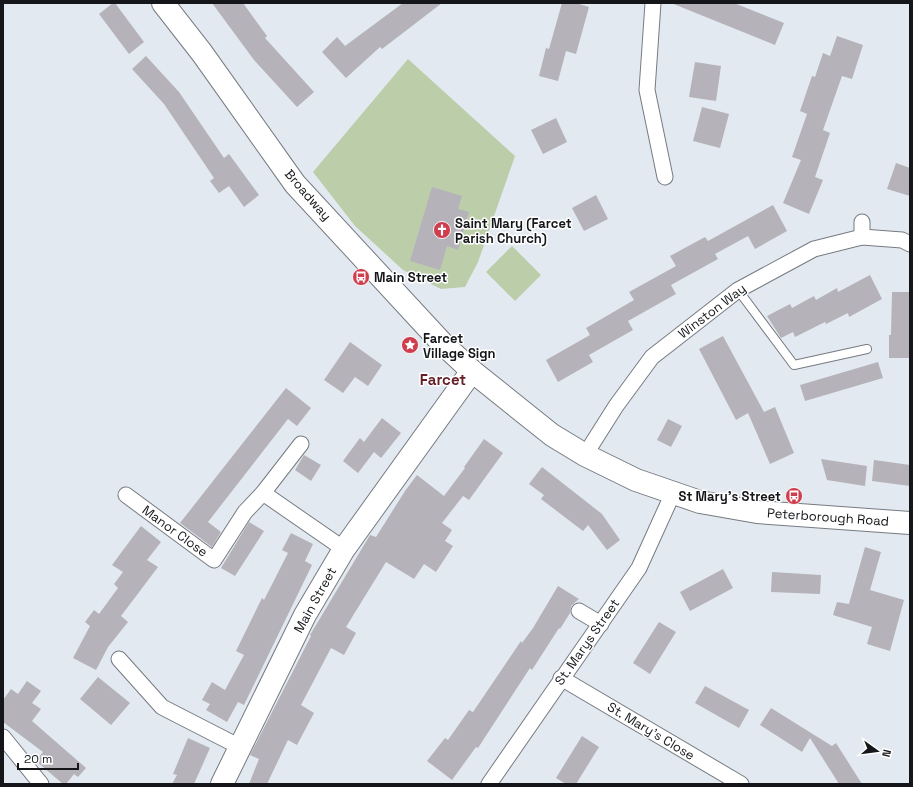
<svg xmlns="http://www.w3.org/2000/svg" width="913" height="787" viewBox="0 0 913 787" font-family="'Space Grotesk',sans-serif">
<style>
.green{fill:#bccdaa}
.building{fill:#b5b2ba}
.lines{fill:none;stroke-linecap:round;stroke-linejoin:round}
.lane-casing{stroke:#767b81;stroke-width:10}
.street-casing{stroke:#767b81;stroke-width:17}
.secondary-casing{stroke:#767b81;stroke-width:24}
.lane{stroke:#fff;stroke-width:8}
.street{stroke:#fff;stroke-width:15}
.secondary{stroke:#fff;stroke-width:22}
.labels{text-anchor:middle;dominant-baseline:central;stroke-width:3;stroke-linejoin:round;paint-order:stroke}
.street-label{font-size:13px;fill:#141619;stroke:#fff}
.poi-label{font-size:13px;font-weight:bold;fill:#141619;stroke:#fff;text-anchor:start}
.quarter-label{font-size:15px;font-weight:bold;fill:#641f26;stroke:#fff}
</style>
<rect width="100%" height="100%" fill="#e3e9f0"/>
<!-- green -->
<g class="green">
<polygon points="408,59 515,156 478,262 465,287 441,289 403,270 355,226 313,172"/>
<polygon points="512,246 541,275 515,301 486,272"/>
</g>
<!-- building -->
<g class="building">
<polygon points="113,3 115,3 144,42 129,54 99,14"/>
<polygon points="212,3 243,3 267,36 265,38 314,92 297,107 254,60"/>
<polygon points="403,3 442,3 382,49 380,47 346,78 322,52 337,37 345,46"/>
<polygon points="562,3 576,3 589,7 576,54 566,51 558,81 539,76 546,48 549,49"/>
<polygon points="671,3 734,3 784,23 775,45"/>
<polygon points="837,36 863,45 852,79 842,76 823,130 830,133 815,177 823,180 809,214 783,203 801,160 792,157 807,114 800,111 812,76 815,77 823,53 830,56"/>
<polygon points="146,56 179,92 224,158 229,154 259,195 244,207 229,186 219,193 210,181 214,178 164,104 132,69"/>
<polygon points="695,62 721,66 716,101 689,97"/>
<polygon points="702,107 729,114 720,148 693,141"/>
<polygon points="556,118 567,142 543,154 531,130"/>
<polygon points="896,163 910,168 910,196 887,189"/>
<polygon points="432,187 462,196 458,209 469,212 458,250 447,246 440,270 410,261"/>
<polygon points="596,195 608,219 584,231 572,208"/>
<polygon points="773,205 787,231 755,249 748,236 715,254 718,259 671,285 676,294 628,321 633,330 589,355 593,362 558,382 546,360 590,335 586,328 634,300 629,292 676,266 670,256 705,237 708,241"/>
<polygon points="870,275 882,299 849,317 848,313 826,324 825,322 795,337 793,332 781,338 767,316 790,304 792,308 814,296 816,300 837,288 838,292"/>
<polygon points="892,292 910,292 910,358 889,358 889,335 891,335"/>
<polygon points="723,336 764,412 775,407 794,453 770,464 748,413 736,420 699,349"/>
<polygon points="350,342 382,365 368,386 355,377 343,393 324,380"/>
<polygon points="878,362 883,378 805,401 800,385"/>
<polygon points="286,388 311,408 297,426 288,419 208,522 221,532 212,547 180,523"/>
<polygon points="382,418 401,433 381,458 374,452 358,473 343,461 360,438 364,442"/>
<polygon points="668,419 682,426 671,447 657,440"/>
<polygon points="484,439 503,453 469,500 463,496 442,523 452,530 445,541 453,546 436,572 424,564 414,579 386,562 346,627 356,633 344,655 331,648 301,705 314,713 297,745 288,740 267,784 249,784 259,759 250,755 311,636 310,635 370,535 376,537 405,491 417,475 444,496 465,468 464,467"/>
<polygon points="304,455 321,465 311,481 295,470"/>
<polygon points="821,459 867,466 865,486 827,480"/>
<polygon points="874,460 910,465 910,486 872,481"/>
<polygon points="542,467 602,514 620,540 607,550 588,525 583,531 541,499 544,495 529,484"/>
<polygon points="249,522 264,531 235,576 221,568"/>
<polygon points="141,526 161,542 147,560 158,567 121,616 128,622 108,647 96,670 73,658 90,626 85,622 94,610 99,614 118,588 114,584 123,572 112,565"/>
<polygon points="291,533 313,544 305,561 312,565 244,705 238,702 227,722 206,710 210,704 202,700 212,682 225,690 244,655 236,651 262,598 264,600 288,553 282,550"/>
<polygon points="865,547 881,552 870,590 904,600 890,651 867,644 872,627 833,615 837,602 849,604"/>
<polygon points="723,569 733,588 690,611 680,592"/>
<polygon points="772,572 821,575 820,594 771,592"/>
<polygon points="558,586 579,599 571,606 570,613 560,629 559,628 532,670 530,668 478,748 476,747 452,780 427,761 445,738 448,740 469,710 473,712 521,641 522,643 533,628"/>
<polygon points="659,622 676,632 650,674 633,663"/>
<polygon points="98,677 130,703 111,725 80,699"/>
<polygon points="27,681 41,691 32,703 41,709 32,721 86,768 78,777 74,774 66,784 63,784 36,761 43,752 3,722 3,700 11,689 18,694"/>
<polygon points="705,686 749,710 739,728 695,703"/>
<polygon points="771,708 832,746 836,743 862,784 839,784 810,738 802,752 760,725"/>
<polygon points="582,736 599,747 576,784 566,784 556,778"/>
<polygon points="188,738 210,748 194,784 172,784 177,775 173,774"/>
</g>
<g class="lines">
<!-- lane casing -->
<g class="lane-casing">
<polyline id="lane" points="738,290 794,365 867,349"/>
</g>
<!-- street casing -->
<g class="street-casing">
<g id="street">
<polyline points="653,3 647,90 665,177"/>
<polyline points="862,222 862,237"/>
<polyline points="585,455 616,406 652,357 738,290 814,249 862,237 902,240 910,244"/>
<polyline points="263,493 344,549"/>
<polyline points="126,495 214,560 245,512 263,493 301,444"/>
<polyline points="579,611 601,624"/>
<polyline points="119,659 162,707 240,747"/>
<polyline points="561,678 741,784"/>
<polyline points="3,737 41,784"/>
<polyline points="489,784 639,568 673,493"/>
</g>
</g>
<!-- secondary casing -->
<g class="secondary-casing">
<g id="secondary">
<polyline points="163,3 202,53 295,184 442,343 472,371 552,435 585,455 636,480 700,502 757,512 910,523"/>
<polyline points="222,784 305,615 344,549 472,371"/>
</g>
</g>
<!-- lane -->
<use href="#lane" class="lane"/>
<!-- street -->
<use href="#street" class="street"/>
<!-- secondary -->
<use href="#secondary" class="secondary"/>
</g>
<!-- icons -->
<defs>
<g id="church-disc" transform="scale(0.9)"><circle r="9.5" fill="#ce3e4f" stroke="#fff"/><path d="M-1.2-6h2.4v3.5h3.3v2.4h-3.3V6h-2.4V-.1h-3.3v-2.4h3.3Z" fill="#fff"/></g>
<g id="bus-disc" transform="scale(0.9)"><circle r="9.5" fill="#ce3e4f" stroke="#fff"/><path d="M-5-6H5V4H4V6H2V4H-2V6H-4V4H-5ZM-3.5-4V0h7V-4ZM-3.5 1.2v1.5H-2V1.2ZM2 1.2v1.5H3.5V1.2Z" fill="#fff"/></g>
<g id="sight-disc" transform="scale(0.9)"><circle r="9.5" fill="#ce3e4f" stroke="#fff"/><path d="M0-6L1.8-2.2L6-1.7L2.9 1.2L3.7 5.4L0 3.3L-3.7 5.4L-2.9 1.2L-6-1.7L-1.8-2.2Z" fill="#fff"/></g>
</defs>
<g fill-rule="evenodd">
<use href="#church-disc" x="442" y="230"/>
<use href="#bus-disc" x="361" y="277"/>
<use href="#sight-disc" x="410" y="345"/>
<use href="#bus-disc" x="794" y="496"/>
</g>
<g class="labels">
<!-- street labels -->
<g class="street-label">
<text transform="translate(308 195) rotate(49)">Broadway</text>
<text transform="translate(712 311) rotate(-37)">Winston Way</text>
<text transform="translate(828 517) rotate(4)">Peterborough Road</text>
<text transform="translate(175 531) rotate(36)">Manor Close</text>
<text transform="translate(315 600) rotate(-61)">Main Street</text>
<text transform="translate(587 642) rotate(-55)">St. Marys Street</text>
<text transform="translate(651 731) rotate(31)">St. Mary's Close</text>
</g>
<!-- poi labels -->
<g class="poi-label">
<text x="455" y="223">Saint Mary (Farcet<tspan x="455" dy="15">Parish Church)</tspan></text>
<text x="374" y="277">Main Street</text>
<text x="423" y="338">Farcet<tspan x="423" dy="15">Village Sign</tspan></text>
<text x="781" y="496" text-anchor="end">St Mary's Street</text>
</g>
<!-- quarter labels -->
<g class="quarter-label">
<text x="443" y="379">Farcet</text>
</g>
</g>
<!-- border -->
<rect width="913" height="787" fill="none" stroke="#141619" stroke-width="8"/>
<!-- north arrow -->
<g transform="translate(877 751) rotate(104)" stroke="#ffffff" stroke-width="3" paint-order="stroke">
<path d="M0-3L7 15L0 10L-7 15Z" fill="#141619"/>
<text y="-6" font-size="11" font-weight="bold" text-anchor="middle" fill="#141619">N</text>
</g>
<!-- scale -->
<path d="M18 763v6h60v-6" fill="none" stroke="#141619" stroke-width="2"/>
<text x="24" y="763" font-size="12" fill="#141619" stroke="#ffffff" stroke-width="3" paint-order="stroke">20 m</text>
</svg>
